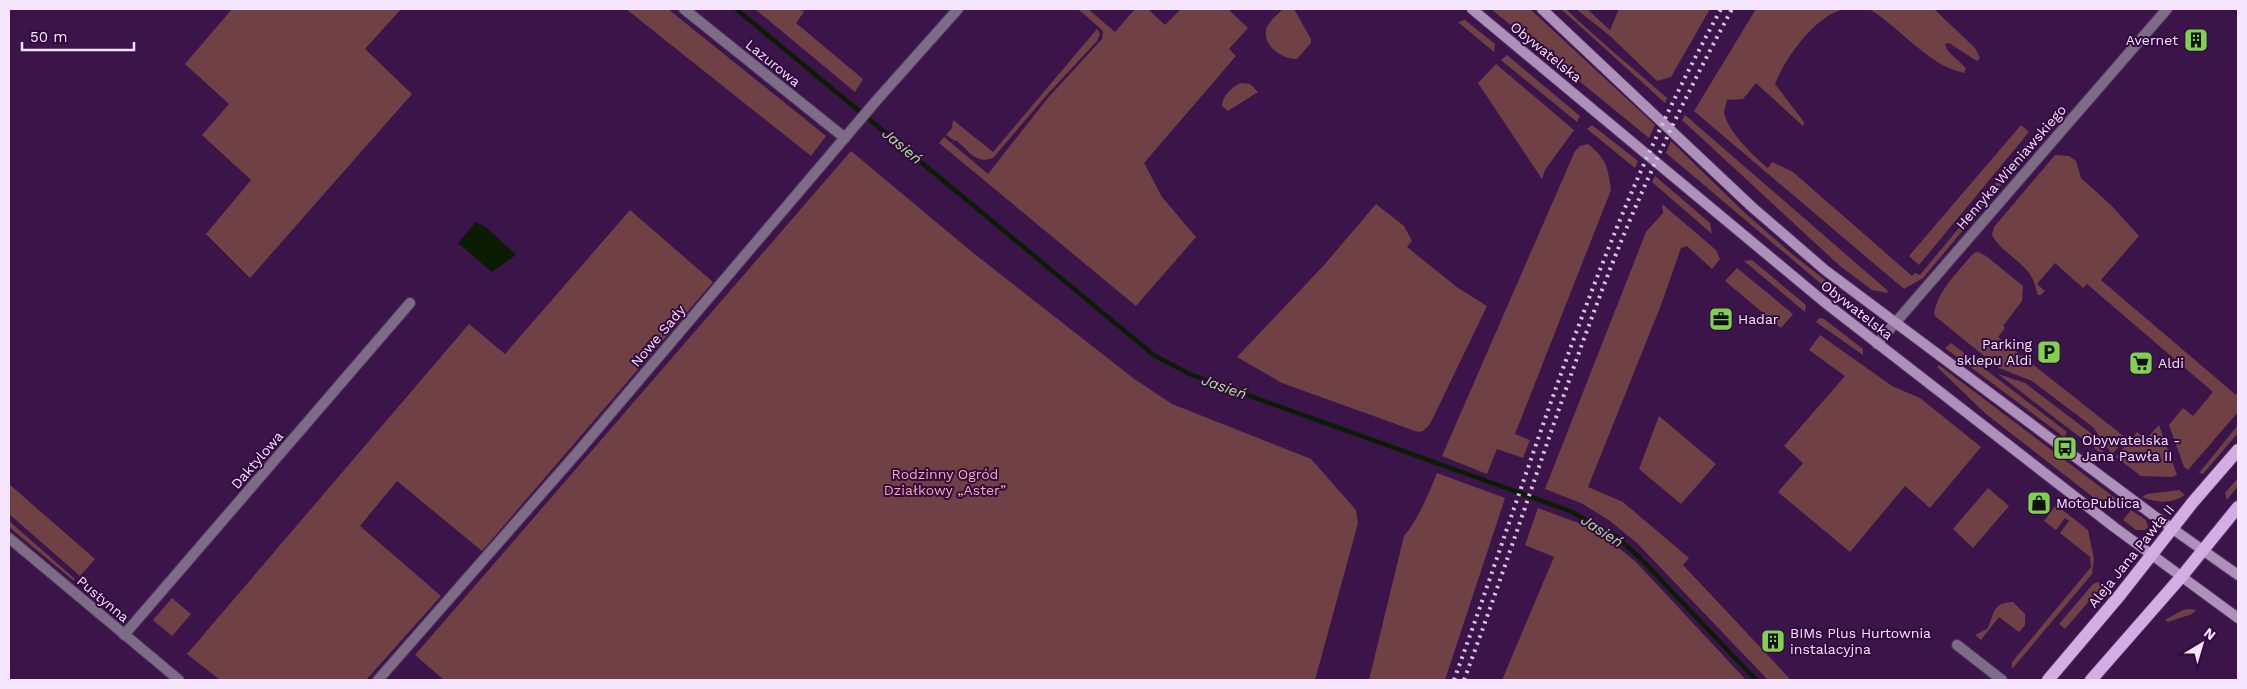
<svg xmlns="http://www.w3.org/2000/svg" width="2247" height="689" viewBox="0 0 2247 689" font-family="'Work Sans',sans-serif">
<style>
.green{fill:#6f4044}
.water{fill:#0a1c01}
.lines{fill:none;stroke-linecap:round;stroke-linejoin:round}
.stream{stroke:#0a1c01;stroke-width:4.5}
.minor-casing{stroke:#553263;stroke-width:12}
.secondary-casing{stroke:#553263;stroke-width:12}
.primary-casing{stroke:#553263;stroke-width:14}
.minor{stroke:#7d6c86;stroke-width:10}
.secondary{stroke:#ad91bb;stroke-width:10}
.primary{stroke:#d3aee4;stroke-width:12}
.rail{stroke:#d6c2e0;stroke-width:4;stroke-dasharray:2.5 5;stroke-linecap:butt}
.labels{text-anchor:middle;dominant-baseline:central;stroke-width:4;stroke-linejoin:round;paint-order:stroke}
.poi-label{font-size:14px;fill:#f6e5ff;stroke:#31093f;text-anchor:start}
.street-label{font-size:14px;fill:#f6e5ff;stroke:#31093f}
.park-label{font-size:14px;fill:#fda9af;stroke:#31093f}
.water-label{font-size:15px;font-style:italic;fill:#aee490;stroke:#31093f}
</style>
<rect width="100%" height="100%" fill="#3b154a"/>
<!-- green -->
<g class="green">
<polygon points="232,9 401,9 365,49 412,94 250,278 206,234 251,180 202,135 229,104 185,64"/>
<polygon points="626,9 668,9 826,136 811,156"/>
<polygon points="755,9 800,9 804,12 796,23 863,79 855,92"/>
<polygon points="1078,9 1088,9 1115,32 1135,9 1148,9 1165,25 1181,9 1228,9 1248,28 1229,49 1236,56 1144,163 1162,197 1196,237 1136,306 939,143 944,137 988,174 1047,99 1102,39 1103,31"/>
<path d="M1283,9h11l17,30v4l-14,16c-13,1 -34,-12 -31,-29 1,-7 12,-16 17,-21z"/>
<polygon points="1491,9 1530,9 1655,125 1649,138"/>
<path d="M1561,9h5c32,31 67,59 101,89l-2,5z"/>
<polygon points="1576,9 1587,9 1610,30 1619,9 1710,9 1671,77 1657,81 1609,35"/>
<path d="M1756,9h88c-28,6 -59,49 -69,75l29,38 -1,4 -47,-43 -13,16 -16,1c-1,5 -4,11 -2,16 5,17 29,41 43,52l4,-6 21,10 119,104 3,-3 5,2 117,-142 5,3 -119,142 -19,11 -210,-178z"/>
<path d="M1869,9h65l41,39 5,10 -3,3 -28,-18 -4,1 3,7 18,17 -2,5c-38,-9 -63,-45 -95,-64z"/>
<polygon points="1465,20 1495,44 1494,52 1458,22"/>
<path d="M1097,29l3,5 -3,7 -52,56 -52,61c-17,7 -25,-8 -37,-18l-1,1 -9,-6 6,-7 1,-8 40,32z"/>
<polygon points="1507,55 1580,116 1577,122 1501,60"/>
<polygon points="1496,64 1574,130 1545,170 1542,179 1478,83"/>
<path d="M1241,83l9,1 8,8 -30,19 -6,-5c0,-9 10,-20 19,-23z"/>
<polygon points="1685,115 1887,290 1888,293 1872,290 1840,266 1682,120"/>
<polygon points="1592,125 1638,161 1635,168 1587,129"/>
<polygon points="2021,125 2029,132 1919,265 1909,256"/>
<polygon points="1671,141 1745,213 1792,254 1858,306 1851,309 1666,153"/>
<path d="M1588,144c19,15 20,24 23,46l-96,244 15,6 -7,18 -26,-9 -10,25 -45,-18 133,-305 5,-5z"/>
<polygon points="851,151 972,252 1133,378 1172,404 1311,459 1356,510 1358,523 1315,680 444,680 415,655"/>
<path d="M2055,155l14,1 7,5 5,17 31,28 27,30 -38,44 135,115 2,-3v20l-50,58 -4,-3 -15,-42 14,-17 10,8 20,-24 -126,-108 -4,4 -28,-25 -18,21 8,7 -4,4h-3c-3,-7 -3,-13 -7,-19 -10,-16 -30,-24 -39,-41l2,-8z"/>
<polygon points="1655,176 1710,223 1712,234 1652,182"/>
<polygon points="1376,204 1404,226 1412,241 1407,247 1458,288 1487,306 1430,424 1423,431 1418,432 1282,383 1237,357 1325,264"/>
<polygon points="1662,204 1716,250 1720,259 1712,269 1687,246 1681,248 1661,305 1588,487 1623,502 1689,558 1683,565 1791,680 1768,680 1637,543 1610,521 1581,503 1545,489 1646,232 1663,213"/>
<polygon points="630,210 713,282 482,551 397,481 360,526 441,596 366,680 220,680 187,654 469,324 505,354"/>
<path d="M1978,252l8,4 37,30 -1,15 -19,25 2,2 -7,9 128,101 -14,16 -19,-27 -61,-46 -33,-13 -63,-51 -2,-3c3,-22 23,-41 36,-57l4,-4z"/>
<polygon points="1752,260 1806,305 1805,312 1744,261"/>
<polygon points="1737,268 1793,314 1781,328 1725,281"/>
<polygon points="1819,318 1824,319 1863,349 1863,355 1816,322"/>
<polygon points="1820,335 1892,386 1920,398 1981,447 1930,508 1905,486 1850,552 1778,492 1803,463 1784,446 1845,376 1809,350"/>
<polygon points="1951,343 2067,432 2064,437 1945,348"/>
<polygon points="1939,365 2119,501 2111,511 1986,414 1937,367"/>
<polygon points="1998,374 2025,383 2092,434 2108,459 2094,448 2096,444 2084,435 2081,438"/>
<polygon points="1659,416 1716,464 1681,504 1639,469"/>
<polygon points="2159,425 2177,475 2172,477 2141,476 2116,457 2137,432 2146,439"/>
<polygon points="2238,425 2238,433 2203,474 2199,473"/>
<path d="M1437,473l68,25 -60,182h-76l35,-144c15,-18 24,-41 33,-63z"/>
<polygon points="2238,478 2238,486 2227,500 2225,493"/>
<polygon points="9,484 95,559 80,576 9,514"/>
<polygon points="1988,488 2009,506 1973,548 1953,529"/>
<path d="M2179,490l6,5c-14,9 -28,8 -43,2l5,-3z"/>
<polygon points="2056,505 2088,530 2094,559 2092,574 2012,669 2012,662 2091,567 2090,557 2060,533 2069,521 2065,518 2056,530 2044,521"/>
<polygon points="1538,508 1584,525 1615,545 1635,561 1746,680 1502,680 1554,557 1525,545"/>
<polygon points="2131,510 2146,520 2148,527 2145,530 2136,530 2123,520"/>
<polygon points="9,521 75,579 74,581 9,527"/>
<polygon points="2098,582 2102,586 2065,629 2059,624 2093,584"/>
<polygon points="172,598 191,614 172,636 153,620"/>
<path d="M2013,602l12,12v11l-6,7 -20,-15 -18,23 -6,-5 12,-6c7,-12 4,-27 26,-27z"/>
<polygon points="2189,609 2196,610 2192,614 2168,622 2165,620 2183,610"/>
</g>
<!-- water -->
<polygon class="water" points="476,222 487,228 516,255 492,272 458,243"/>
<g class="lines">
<!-- stream -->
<polyline class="stream" points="736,9 1155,356 1192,375 1570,511 1617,537 1639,557 1756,680"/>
<!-- minor casing -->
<g class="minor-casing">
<g id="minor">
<polyline points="684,9 845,138"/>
<polyline points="1877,344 2167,9"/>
<polyline points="9,538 179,680"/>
<polyline points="124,635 410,303"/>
<polyline points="1957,645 2002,680"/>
<polyline points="378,680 577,453 876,101 958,9"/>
</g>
</g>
<!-- secondary casing -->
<g class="secondary-casing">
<g id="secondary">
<polyline points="1472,9 1823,301 2114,527 2238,618"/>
<polyline points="1542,9 1752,207 1825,270 2153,515 2238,575"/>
</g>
</g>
<!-- primary casing -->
<g class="primary-casing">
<g id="primary">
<polyline points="2048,680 2120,595 2193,502 2238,450"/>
<polyline points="2091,680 2182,576 2238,507"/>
</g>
</g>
<!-- minor -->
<use href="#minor" class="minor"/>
<!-- secondary -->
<use href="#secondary" class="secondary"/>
<!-- primary -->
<use href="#primary" class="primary"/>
<!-- rail -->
<g class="rail">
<path d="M1454,680c53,-146 99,-294 157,-438 32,-80 69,-158 110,-233"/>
<path d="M1464,680c54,-145 99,-293 156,-436 33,-81 71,-159 112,-235"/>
</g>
</g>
<!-- icons -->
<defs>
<g id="building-square" transform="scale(1.25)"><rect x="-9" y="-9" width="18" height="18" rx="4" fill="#82d04f" stroke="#31093f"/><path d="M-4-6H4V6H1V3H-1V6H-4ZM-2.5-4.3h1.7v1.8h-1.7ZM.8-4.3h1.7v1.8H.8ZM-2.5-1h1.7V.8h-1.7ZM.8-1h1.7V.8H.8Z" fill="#111"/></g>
<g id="office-square" transform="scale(1.25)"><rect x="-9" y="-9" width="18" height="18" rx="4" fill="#82d04f" stroke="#31093f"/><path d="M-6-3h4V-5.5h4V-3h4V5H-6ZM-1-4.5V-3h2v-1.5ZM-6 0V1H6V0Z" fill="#111"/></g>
<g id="parking-square" transform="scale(1.25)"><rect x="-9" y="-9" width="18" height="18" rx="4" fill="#82d04f" stroke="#31093f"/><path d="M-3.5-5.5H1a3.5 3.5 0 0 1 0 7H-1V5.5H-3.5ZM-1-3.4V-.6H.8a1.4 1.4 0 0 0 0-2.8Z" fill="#111"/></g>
<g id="supermarket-square" transform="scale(1.25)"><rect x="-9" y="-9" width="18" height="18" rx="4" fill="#82d04f" stroke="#31093f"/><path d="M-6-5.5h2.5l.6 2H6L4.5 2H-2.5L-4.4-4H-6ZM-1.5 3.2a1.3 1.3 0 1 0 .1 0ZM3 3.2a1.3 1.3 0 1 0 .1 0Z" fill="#111"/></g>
<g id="bus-square" transform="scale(1.25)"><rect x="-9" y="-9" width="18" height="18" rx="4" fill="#82d04f" stroke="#31093f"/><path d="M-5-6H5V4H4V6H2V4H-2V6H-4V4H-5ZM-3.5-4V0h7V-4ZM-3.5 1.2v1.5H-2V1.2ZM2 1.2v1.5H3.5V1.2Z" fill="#111"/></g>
<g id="shop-square" transform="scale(1.25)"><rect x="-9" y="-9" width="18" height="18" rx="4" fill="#82d04f" stroke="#31093f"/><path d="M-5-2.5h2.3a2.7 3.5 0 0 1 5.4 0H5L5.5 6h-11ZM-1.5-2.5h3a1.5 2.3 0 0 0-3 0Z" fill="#111"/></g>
</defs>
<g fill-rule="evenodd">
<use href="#building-square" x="2196" y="40"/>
<use href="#office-square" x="1721" y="319"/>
<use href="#parking-square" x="2049" y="352"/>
<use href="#supermarket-square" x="2141" y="363"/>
<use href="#bus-square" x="2065" y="448"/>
<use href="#shop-square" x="2039" y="503"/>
<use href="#building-square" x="1773" y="641"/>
</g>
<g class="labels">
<!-- poi labels -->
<g class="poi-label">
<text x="2178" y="40" text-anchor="end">Avernet</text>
<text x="1738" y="319">Hadar</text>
<text x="2032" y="344" text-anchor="end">Parking<tspan x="2032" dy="16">sklepu Aldi</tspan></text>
<text x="2158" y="363">Aldi</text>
<text x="2082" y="440">Obywatelska -<tspan x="2082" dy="16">Jana Pawła II</tspan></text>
<text x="2056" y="503">MotoPublica</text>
<text x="1790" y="633">BIMs Plus Hurtownia<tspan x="1790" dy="16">instalacyjna</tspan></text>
</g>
<!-- street labels -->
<g class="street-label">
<text transform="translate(1546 52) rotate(39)">Obywatelska</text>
<text transform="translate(773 63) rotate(39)">Lazurowa</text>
<text transform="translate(2011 167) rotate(-49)">Henryka Wieniawskiego</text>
<text transform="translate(1857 310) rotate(38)">Obywatelska</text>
<text transform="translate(658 336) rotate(-50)">Nowe Sady</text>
<text transform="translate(257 460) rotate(-49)">Daktylowa</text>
<text transform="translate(2131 556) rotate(-51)">Aleja Jana Pawła II</text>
<text transform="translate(103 599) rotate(40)">Pustynna</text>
</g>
<!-- park labels -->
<g class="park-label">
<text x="945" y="474">Rodzinny Ogród<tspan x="945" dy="16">Działkowy „Aster”</tspan></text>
</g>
<!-- water labels -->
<g class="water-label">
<text transform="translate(902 146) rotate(40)">Jasień</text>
<text transform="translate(1224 387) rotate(20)">Jasień</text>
<text transform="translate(1602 531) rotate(33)">Jasień</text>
</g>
</g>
<!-- border -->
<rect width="2247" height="689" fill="none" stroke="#f6e5ff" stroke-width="20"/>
<!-- north arrow -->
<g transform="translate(2202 644) rotate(38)" stroke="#31093f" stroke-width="4" paint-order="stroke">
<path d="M0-4L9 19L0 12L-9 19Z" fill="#f6e5ff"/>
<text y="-8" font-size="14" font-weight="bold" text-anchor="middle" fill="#f6e5ff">N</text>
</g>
<!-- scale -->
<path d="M22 42v8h112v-8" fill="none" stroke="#f6e5ff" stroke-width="2.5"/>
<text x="30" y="42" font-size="15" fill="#f6e5ff" stroke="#31093f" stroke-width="4" paint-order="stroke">50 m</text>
</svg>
